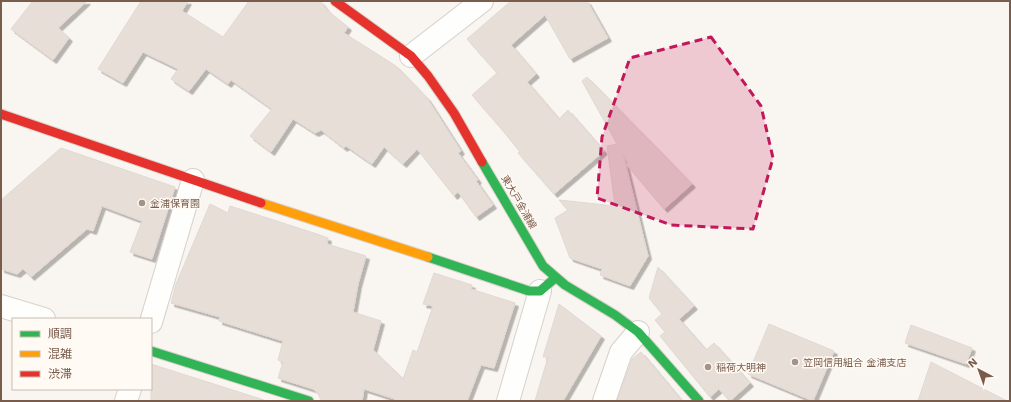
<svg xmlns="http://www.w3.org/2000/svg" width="1011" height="402" viewBox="0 0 1011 402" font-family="'Work Sans','Noto Sans JP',sans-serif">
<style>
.building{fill:#e6ded7;stroke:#e2d8d2;filter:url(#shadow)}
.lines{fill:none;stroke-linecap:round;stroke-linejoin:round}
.street-casing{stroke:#d7d1cb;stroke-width:24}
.fast-casing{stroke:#d9d2cb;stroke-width:11}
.slow-casing{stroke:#d9d2cb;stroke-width:11}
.jam-casing{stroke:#d9d2cb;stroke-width:11}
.street{stroke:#fefefd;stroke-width:22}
.fast{stroke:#30b455;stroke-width:9}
.slow{stroke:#ff9f0a;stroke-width:9}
.jam{stroke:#e5322d;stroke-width:9}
.marked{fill:#c2185b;fill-opacity:0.2;stroke:#c2185b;stroke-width:3;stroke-dasharray:8 5;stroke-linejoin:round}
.poi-dot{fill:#a69286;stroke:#fffaf3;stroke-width:1.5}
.labels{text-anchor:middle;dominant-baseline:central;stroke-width:3;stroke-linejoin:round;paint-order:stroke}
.street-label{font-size:10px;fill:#7a5c4d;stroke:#fffaf3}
.poi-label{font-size:10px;fill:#7a5c4d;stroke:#fffaf3;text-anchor:start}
</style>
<defs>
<filter id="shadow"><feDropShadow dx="3.5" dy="3.5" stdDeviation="0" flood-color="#0004"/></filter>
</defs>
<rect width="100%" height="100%" fill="#f9f5f0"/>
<!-- building -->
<g class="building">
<polygon points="33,1 87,1 58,28 69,38 53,60 11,29"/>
<polygon points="141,1 188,1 182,11 223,37 249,1 320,1 328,11 348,27 344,33 396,66 427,98 461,151 458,153 478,180 476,181 493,205 476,217 458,192 454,196 417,149 403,164 384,147 372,164 346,146 344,148 321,130 315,133 293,119 271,152 250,136 272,109 231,80 228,84 206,69 189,91 171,79 178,69 143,52 123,83 98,69"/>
<polygon points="511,1 587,1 608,38 570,59 545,15 511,45 536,74 527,82 559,119 568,110 604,151 554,194 518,153 520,152 504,132 472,95 497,73 467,39"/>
<polygon points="587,77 692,184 664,209 626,164 628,163 623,154 648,256 630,286 600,275 602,269 570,258 555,218 568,210 559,200 615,206 607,146 617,144 582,81"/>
<polygon points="61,148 175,187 152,259 130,252 142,221 102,206 93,231 87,229 31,277 23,269 17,274 1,269 1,200"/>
<polygon points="210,204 228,213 230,206 317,234 328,238 327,244 366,256 358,284 353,312 381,321 373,350 403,379 413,350 417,352 433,306 423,304 434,273 472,285 471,289 515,303 494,368 481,365 467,401 394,401 395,399 364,389 362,401 321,401 318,393 313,389 278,378 283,362 278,360 283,341 219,321 220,317 171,303 176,284"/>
<polygon points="658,267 694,306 679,319 706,350 714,343 750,383 730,401 719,389 710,397 660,336 665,332 655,320 662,314 649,298"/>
<polygon points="559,304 601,336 563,401 535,401 548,357 543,357"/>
<polygon points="769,324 834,351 813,401 748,374"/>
<polygon points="911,325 972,348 966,364 905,343"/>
<polygon points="641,352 652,365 682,401 617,401 632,359"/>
<polygon points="931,362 1007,401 918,401"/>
<polygon points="151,364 264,400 263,401 151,401"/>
</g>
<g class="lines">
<!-- street casing -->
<g class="street-casing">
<g id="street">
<polyline points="411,56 482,1"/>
<polyline points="1,306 44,319"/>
<polyline points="151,322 193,180"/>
<polyline points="126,401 130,389"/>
<polyline points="508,401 540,291"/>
<polyline points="604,401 621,352 638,332"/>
</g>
</g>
<!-- fast casing -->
<g class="fast-casing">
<g id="fast">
<polyline points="482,162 543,266 565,285 615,315 638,332 699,401"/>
<polyline points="428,257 529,291 540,291 554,279"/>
<polyline points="151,351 309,401"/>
</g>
</g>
<!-- slow casing -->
<g class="slow-casing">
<polyline id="slow" points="261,203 428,257"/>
</g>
<!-- jam casing -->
<g class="jam-casing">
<g id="jam">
<polyline points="335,1 411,56 428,76 454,113 482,162"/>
<polyline points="1,114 261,203"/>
</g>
</g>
<!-- street -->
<use href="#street" class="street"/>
<!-- fast -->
<use href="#fast" class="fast"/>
<!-- slow -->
<use href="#slow" class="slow"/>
<!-- jam -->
<use href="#jam" class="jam"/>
</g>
<!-- marked area -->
<path class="marked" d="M711,37l50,69 12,52 -20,71 -82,-4 -74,-27 5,-61 28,-79z"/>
<!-- markers -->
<g class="poi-dot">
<circle cx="142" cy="203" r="4"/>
<circle cx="795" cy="362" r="4"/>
<circle cx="708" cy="367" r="4"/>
</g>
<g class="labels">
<!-- street labels -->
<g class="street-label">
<text transform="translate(519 202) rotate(60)">東大戸金浦線</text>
</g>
<!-- poi labels -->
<g class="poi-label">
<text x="150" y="203">金浦保育園</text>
<text x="803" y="362">笠岡信用組合 金浦支店</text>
<text x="716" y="367">稲荷大明神</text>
</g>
</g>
<!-- border -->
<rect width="1011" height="402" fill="none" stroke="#7a5c4d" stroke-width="4"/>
<!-- legend -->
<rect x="12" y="318" width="140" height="72" fill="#fffaf3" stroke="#cabbb1"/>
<rect x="20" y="331" width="20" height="6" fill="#30b455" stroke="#cabbb1"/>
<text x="48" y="338" font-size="12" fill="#7a5c4d">順調</text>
<rect x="20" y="351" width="20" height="6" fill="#ff9f0a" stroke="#cabbb1"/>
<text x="48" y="358" font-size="12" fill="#7a5c4d">混雑</text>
<rect x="20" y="371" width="20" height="6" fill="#e5322d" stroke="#cabbb1"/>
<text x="48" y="378" font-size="12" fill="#7a5c4d">渋滞</text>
<!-- north arrow -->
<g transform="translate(979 370) rotate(319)" stroke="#fffaf3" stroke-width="3" paint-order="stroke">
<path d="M0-3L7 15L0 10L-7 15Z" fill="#7a5c4d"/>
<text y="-6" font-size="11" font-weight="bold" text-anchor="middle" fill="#7a5c4d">N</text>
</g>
</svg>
